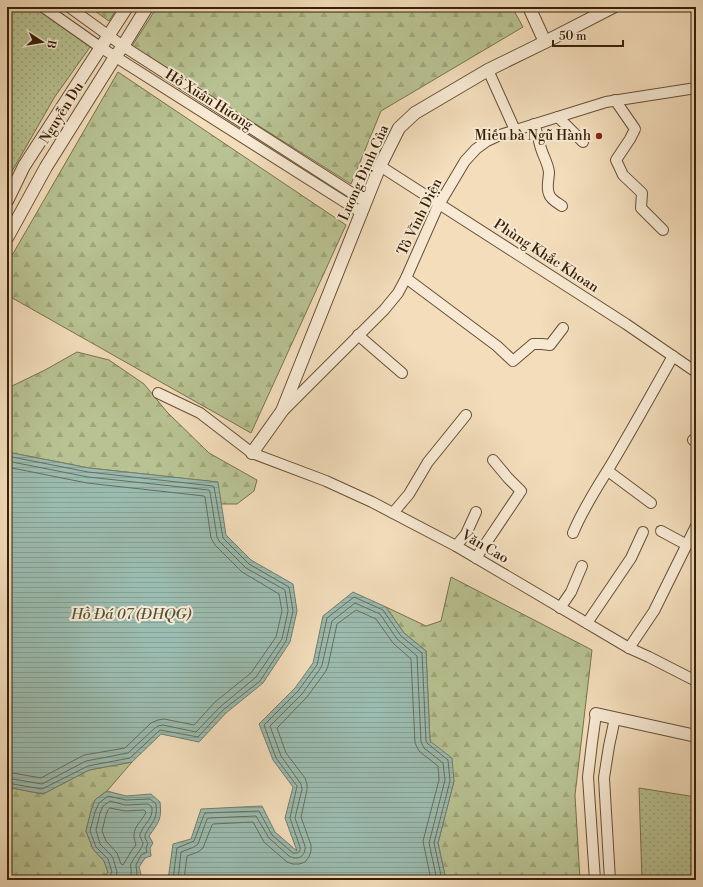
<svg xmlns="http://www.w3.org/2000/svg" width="703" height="887" viewBox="0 0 703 887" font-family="'Libre Bodoni',serif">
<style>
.grass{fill:url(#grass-dots);stroke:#78724d}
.forest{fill:url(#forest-firs);stroke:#78724d}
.water{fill:url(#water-rules);stroke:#737e6d}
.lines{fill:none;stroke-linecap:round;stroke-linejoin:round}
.shore{stroke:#696e5c;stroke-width:1}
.minor-casing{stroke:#665035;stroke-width:12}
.tertiary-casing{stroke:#665035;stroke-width:14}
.minor{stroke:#f7e9d3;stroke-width:10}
.tertiary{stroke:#f7e9d3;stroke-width:12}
.poi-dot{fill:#8f2418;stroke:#f7e9d3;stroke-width:1.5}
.labels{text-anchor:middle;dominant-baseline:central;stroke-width:4;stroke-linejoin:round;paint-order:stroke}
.street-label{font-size:14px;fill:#372108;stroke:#f7e9d3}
.poi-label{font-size:14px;fill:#372108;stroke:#f7e9d3;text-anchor:end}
.water-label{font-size:15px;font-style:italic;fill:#55503a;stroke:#f7e9d3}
</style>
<defs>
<pattern id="grass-dots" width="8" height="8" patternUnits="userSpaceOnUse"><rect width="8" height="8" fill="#b8c292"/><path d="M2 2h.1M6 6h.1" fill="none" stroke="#9fa67c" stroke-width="1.8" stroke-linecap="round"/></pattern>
<pattern id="forest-firs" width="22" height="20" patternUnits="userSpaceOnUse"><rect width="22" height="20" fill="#b8c292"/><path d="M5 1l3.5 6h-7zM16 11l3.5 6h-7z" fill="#9fa67c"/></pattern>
<pattern id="water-rules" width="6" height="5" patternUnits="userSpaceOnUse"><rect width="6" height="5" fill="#9bbcb0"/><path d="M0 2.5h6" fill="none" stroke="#86a196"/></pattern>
</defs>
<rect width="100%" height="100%" fill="#f3ddbb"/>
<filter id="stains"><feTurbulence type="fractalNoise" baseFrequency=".005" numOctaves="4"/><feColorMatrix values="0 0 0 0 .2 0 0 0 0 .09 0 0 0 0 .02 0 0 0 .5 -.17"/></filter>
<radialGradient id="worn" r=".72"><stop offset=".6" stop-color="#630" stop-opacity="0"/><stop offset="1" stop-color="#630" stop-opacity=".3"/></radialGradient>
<!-- grass -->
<g class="grass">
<polygon points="7,7 43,7 88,38 90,47 54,98 7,180"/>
<polygon points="639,788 696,797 696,880 642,880"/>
</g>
<!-- forest -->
<g class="forest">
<polygon points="89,7 118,7 109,21"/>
<polygon points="157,7 512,7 523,27 381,111 351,184 132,46"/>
<polygon points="118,72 346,225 251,433 7,295 7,264"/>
<polygon points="77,352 109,360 144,384 167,412 209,453 257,480 254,491 237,504 221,504 217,482 89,468 7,452 7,386 12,386 45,370"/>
<polygon points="451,577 592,650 575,795 580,880 446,880 438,843 454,781 430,741 426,651 404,633 386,607 426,626 441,621"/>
<polygon points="132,762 107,791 95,800 91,811 86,831 93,849 104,861 108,872 103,878 105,880 7,880 7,787 43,794 89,770"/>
</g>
<!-- water -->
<g class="water">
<polygon points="7,452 89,468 218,482 226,535 251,560 293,584 297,611 290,642 263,683 226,713 199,742 161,734 132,762 89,770 43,794 7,787"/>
<polygon points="353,592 386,607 404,633 426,651 430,741 452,758 454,781 438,843 446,880 316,880 314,878 313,880 168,880 173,844 191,839 201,809 262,806 275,832 297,851 285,818 293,787 273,760 259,724 295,688 313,663 323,616"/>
<path d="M107,791l19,5 25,-2 9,8c2,17 -1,20 -11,34l4,7 -3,5 1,8 -6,2 -6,9 2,7 -2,6h-34l-2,-2 5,-6 -4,-11 -11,-12 -7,-18 5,-20 4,-11z"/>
</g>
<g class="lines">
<!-- shore -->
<g class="shore">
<polyline points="7,456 88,472 213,486 214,487 223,538 249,564 289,587 293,611 286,641 260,681 223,710 198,737 160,730 130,758 88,766 42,789 7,783"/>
<polyline points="7,461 88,477 209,490 210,492 217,537 219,541 246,568 285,590 288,611 282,639 256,677 220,707 196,732 163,725 158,726 155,728 128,753 86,761 42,784 7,778"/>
<polyline points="7,467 87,483 204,496 205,497 211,538 215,545 242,572 279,594 282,611 276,637 251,673 215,702 194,725 164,719 158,720 151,723 125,748 84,755 41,778 7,772"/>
<path d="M110,808l15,3 19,-1 2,2c-3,8 -12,14 -12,23 0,4 1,7 2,10l-4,5 -9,15 -2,-1 -4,-11 -11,-12 -4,-10 4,-16 2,-5z"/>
<path d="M107,880l5,-8 -4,-13 -12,-12 -6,-16 5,-19 4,-9 9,-7 18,4 24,-1 6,5c2,17 -5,18 -11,31v3l3,5 -2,5 1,4 -6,3 -5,10 1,9 -2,6"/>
<path d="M113,880l3,-3 1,-5 -4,-14 -2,-3 -11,-11 -4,-14 4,-17 3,-7 7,-5 15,4 23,-1 4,3c1,13 -7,15 -11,25 -3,5 1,7 2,11 0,5 -9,14 -11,19 -3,4 0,7 -1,12 0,2 -1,4 -1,6"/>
<polyline points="173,880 177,848 194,841 204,815 205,813 259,811 272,835 293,853 297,853 300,851 300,847 290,818 297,786 276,758 264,725 298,691 317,665 327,618 354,597 383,610 401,636 422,653 426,741 428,744 448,760 450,781 434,843 442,880"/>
<path d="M178,880l3,-28 13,-5 4,-3 9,-25 2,-1 47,-2 13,22 20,18c9,5 17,0 16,-10l-10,-28 7,-29 -1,-5 -20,-28 -11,-30 32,-32 18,-25 2,-4 10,-44 23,-18 25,11 17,25 20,17 4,86 3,6 19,15 2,17 -16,63 8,37"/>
<polyline points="184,880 187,856 198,852 203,848 212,825 213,824 253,822 264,842 287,862 293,864 299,864 305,862 309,857 311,851 311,845 301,817 307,790 307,784 305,778 286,753 277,728 307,697 326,671 328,666 337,624 356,610 376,619 393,643 411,659 415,743 419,751 438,766 439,780 423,841 424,846 431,880"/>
</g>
<!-- minor casing -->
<g class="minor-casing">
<g id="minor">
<polyline points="43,7 100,47 362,213"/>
<polyline points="69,7 123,46 366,202"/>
<polyline points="488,70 515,130"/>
<polyline points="615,100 635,129 630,139 616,160 623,175 642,193 641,208 663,230"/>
<polyline points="558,117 583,142"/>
<path d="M534,124c3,7 4,14 6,21 2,9 8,18 9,27 0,7 -3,15 0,22 2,6 9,9 13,12"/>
<polyline points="380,166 626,324 696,372"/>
<polyline points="406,278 497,346 513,361 533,344 542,344 550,345 563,328"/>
<polyline points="358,335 402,373"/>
<polyline points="158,393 200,413 252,453 326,481 372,502 456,546 629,648 649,657 696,681"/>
<polyline points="284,410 384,310 398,293 406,278 437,208 465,161 476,149 487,141 500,135 606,102 696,88"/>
<polyline points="693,440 696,442"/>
<polyline points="608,471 651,503"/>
<polyline points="393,513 409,494 428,462 466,415"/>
<polyline points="661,531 687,545"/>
<path d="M573,533c11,-27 28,-51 42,-75 20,-34 39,-68 58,-102"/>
<polyline points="456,546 466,534 476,512"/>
<polyline points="476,558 521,491 508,478 493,460"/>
<polyline points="560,608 571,592 582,566"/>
<polyline points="587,623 631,558 643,532"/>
<polyline points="629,648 654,611 696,526"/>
<polyline points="595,880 588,777 592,743 596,714"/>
<polyline points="610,880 604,778 609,746 615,718"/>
</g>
</g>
<!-- tertiary casing -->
<g class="tertiary-casing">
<g id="tertiary">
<polyline points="529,7 545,42"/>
<polyline points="7,201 24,166 127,7"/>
<polyline points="7,238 46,167 115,57 123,46 147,7"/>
<polyline points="252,453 282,411 380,166 399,128 415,113 488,70 545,42 613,7"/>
<polyline points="596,714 696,736"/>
</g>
</g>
<!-- minor -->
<use href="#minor" class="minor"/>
<!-- tertiary -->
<use href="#tertiary" class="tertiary"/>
</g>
<!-- markers -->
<circle class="poi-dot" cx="599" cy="136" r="4"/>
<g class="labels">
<!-- street labels -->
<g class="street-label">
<text transform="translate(209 100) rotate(32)">Hồ Xuân Hương</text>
<text transform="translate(62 113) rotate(-58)">Nguyễn Du</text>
<text transform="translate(364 173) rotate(-66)">Lương Định Của</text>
<text transform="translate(420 217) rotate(-64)">Tô Vĩnh Diện</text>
<text transform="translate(546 256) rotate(33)">Phùng Khắc Khoan</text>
<text transform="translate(485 547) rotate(30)">Văn Cao</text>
</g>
<!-- poi labels -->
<g class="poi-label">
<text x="591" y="136">Miếu bà Ngũ Hành</text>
</g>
<!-- water labels -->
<g class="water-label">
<text x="131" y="614">Hồ Đá 07 (ĐHQG)</text>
</g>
</g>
<!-- margin -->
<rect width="703" height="887" fill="none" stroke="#f3ddbb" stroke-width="24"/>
<rect x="8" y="8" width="687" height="871" fill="none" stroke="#372108" stroke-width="2"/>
<rect x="12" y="12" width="679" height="863" fill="none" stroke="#372108"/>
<!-- north arrow -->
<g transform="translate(42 42) rotate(102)" stroke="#f7e9d3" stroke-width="3" paint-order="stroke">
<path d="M0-3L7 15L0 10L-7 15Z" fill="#372108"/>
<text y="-6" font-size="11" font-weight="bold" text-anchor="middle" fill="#372108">B</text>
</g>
<!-- scale -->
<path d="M553 40v6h70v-6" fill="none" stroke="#372108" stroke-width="2"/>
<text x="559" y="40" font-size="12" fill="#372108" stroke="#f7e9d3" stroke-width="3" paint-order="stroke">50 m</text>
<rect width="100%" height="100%" filter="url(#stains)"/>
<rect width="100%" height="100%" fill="url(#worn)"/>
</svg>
